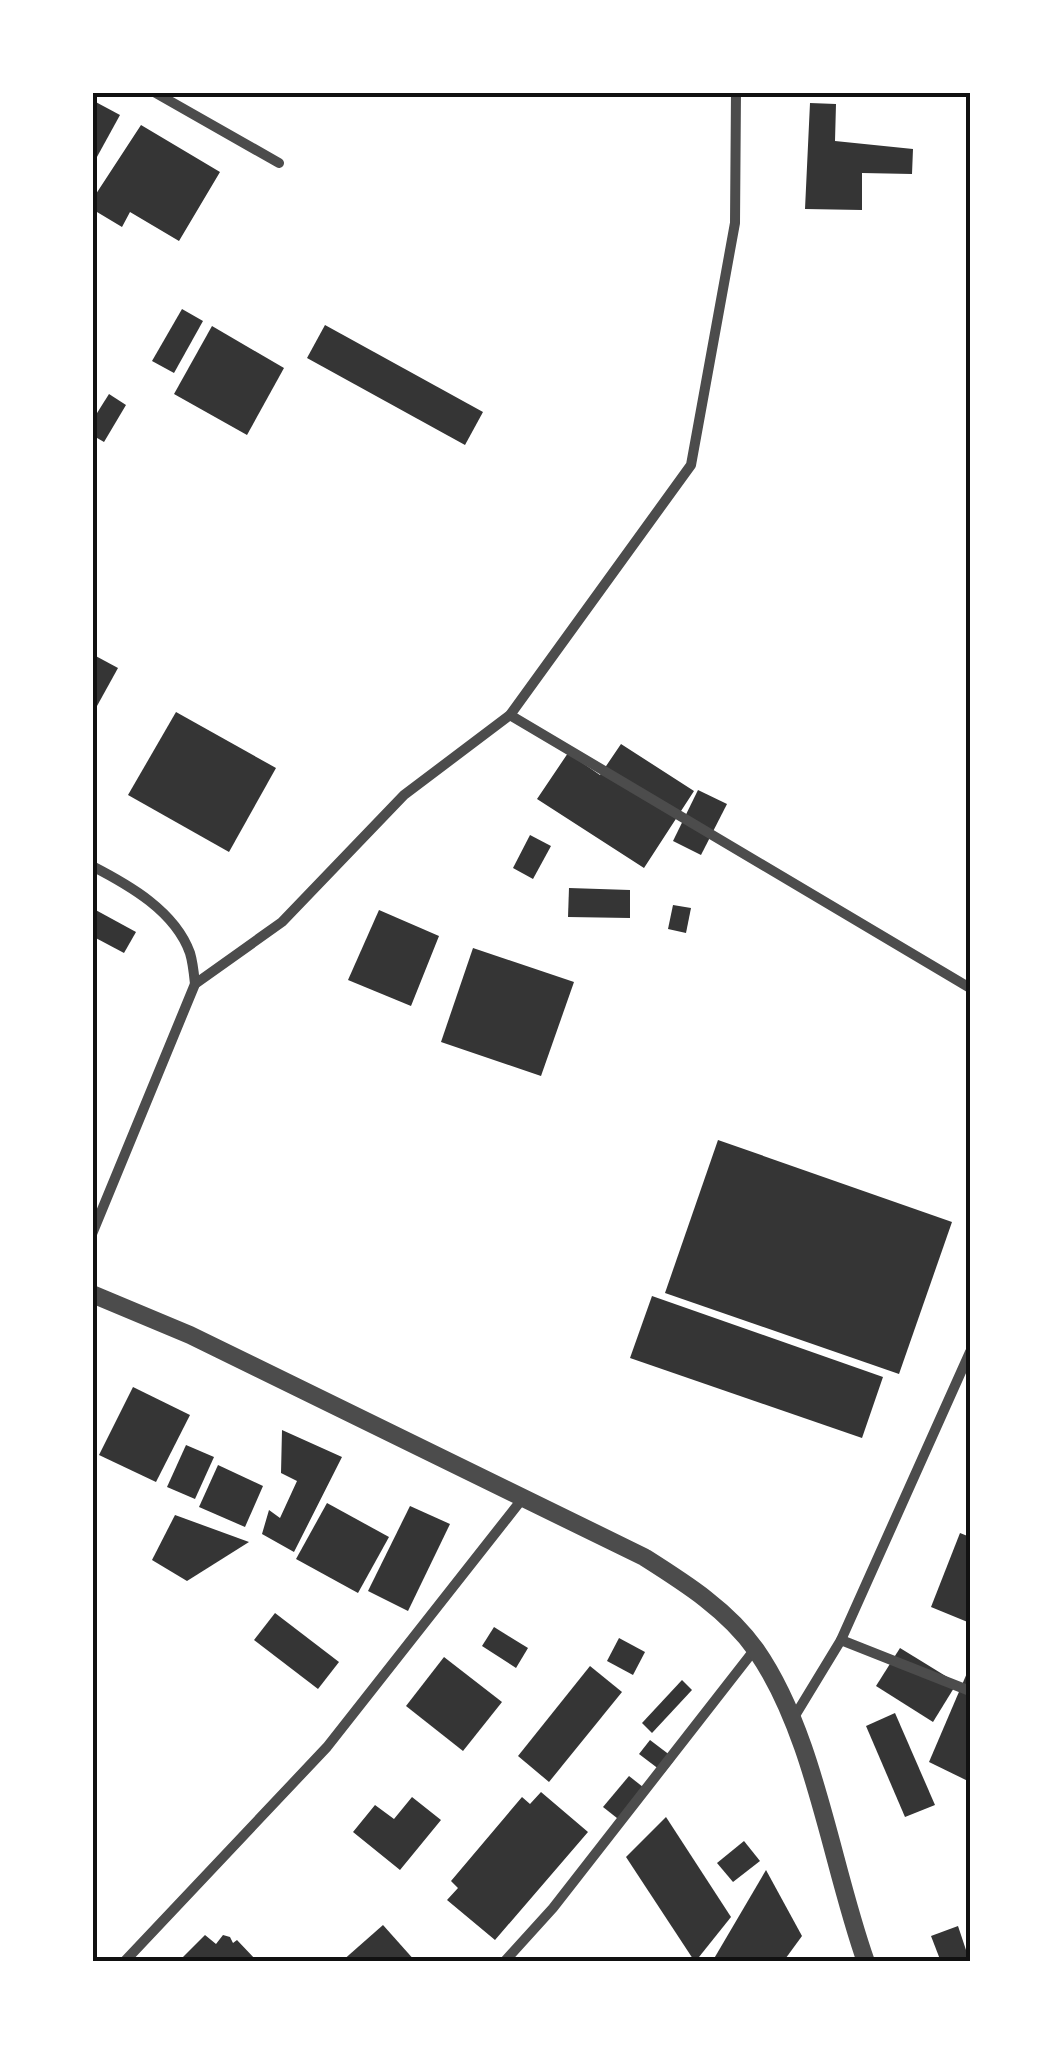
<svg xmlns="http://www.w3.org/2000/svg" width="1063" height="2054" viewBox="0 0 1063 2054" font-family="'Roboto Serif',serif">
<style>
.building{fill:#353535}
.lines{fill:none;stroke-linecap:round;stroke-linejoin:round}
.minor{stroke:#4c4c4c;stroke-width:10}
.tertiary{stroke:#4c4c4c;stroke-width:18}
.neatline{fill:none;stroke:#111;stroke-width:4}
</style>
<rect width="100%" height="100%" fill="#fff"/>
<!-- building -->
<g class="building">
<polygon points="92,100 120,115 92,166"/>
<polygon points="810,103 836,104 835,141 913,149 912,174 862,173 862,210 805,209"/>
<polygon points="141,125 220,172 179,241 130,212 122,227 92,209 92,200"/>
<polygon points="182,309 203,321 174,373 152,361"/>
<polygon points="325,325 483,412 465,445 307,358"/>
<polygon points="212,326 284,368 247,435 174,394"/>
<polygon points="109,394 126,405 104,442 92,435 92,421"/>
<polygon points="92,654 118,668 97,706 92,703"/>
<polygon points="176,712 276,768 229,852 128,795"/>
<polygon points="621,744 694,791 644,868 537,799 568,753 600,775"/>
<polygon points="698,790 727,804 701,855 673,841"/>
<polygon points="530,835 551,846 533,879 513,868"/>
<polygon points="569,888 630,890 630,918 568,917"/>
<polygon points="673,905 691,908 686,933 668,929"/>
<polygon points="92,908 136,932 124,953 92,936"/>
<polygon points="379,910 439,936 411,1006 348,980"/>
<polygon points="473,948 574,982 541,1076 441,1042"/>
<polygon points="718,1140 952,1222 899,1374 665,1293"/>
<polygon points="652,1296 883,1377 862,1438 630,1358"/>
<polygon points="133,1387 190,1415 156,1482 99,1455"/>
<polygon points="282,1430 342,1457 294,1552 262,1534 269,1510 280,1518 297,1481 281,1473"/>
<polygon points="186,1445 214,1457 195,1499 167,1487"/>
<polygon points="218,1465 263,1486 245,1527 199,1507"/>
<polygon points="327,1503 389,1537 358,1593 296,1559"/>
<polygon points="410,1506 450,1524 408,1611 368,1591"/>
<polygon points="175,1515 249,1542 187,1581 152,1560"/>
<polygon points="960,1533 970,1537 970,1623 931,1607"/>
<polygon points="275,1613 339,1662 318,1689 254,1640"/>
<polygon points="494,1627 528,1648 516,1668 482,1646"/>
<polygon points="619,1638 645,1652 633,1675 607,1661"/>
<polygon points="900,1648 957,1683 933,1722 876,1686"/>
<polygon points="444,1657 502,1702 463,1751 406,1706"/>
<polygon points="590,1666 622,1692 549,1782 518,1756"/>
<polygon points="970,1666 970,1782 929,1762"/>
<polygon points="682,1680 692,1690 652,1733 642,1723"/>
<polygon points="895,1713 935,1805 905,1817 866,1726"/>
<polygon points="650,1740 675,1759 664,1773 639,1754"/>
<polygon points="629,1776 648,1791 622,1822 603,1807"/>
<polygon points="541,1792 588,1832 495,1940 447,1900 458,1888 451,1881 522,1797 530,1804"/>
<polygon points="412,1797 441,1820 400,1870 353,1832 375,1805 394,1819"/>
<polygon points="666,1817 731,1917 695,1962 626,1857"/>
<polygon points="744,1841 760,1861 733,1882 717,1863"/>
<polygon points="766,1870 802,1936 783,1962 712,1962"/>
<polygon points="383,1925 416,1962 341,1962"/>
<polygon points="958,1926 970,1962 941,1962 931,1936"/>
<polygon points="205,1935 216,1944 223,1935 230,1937 233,1943 237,1940 258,1962 178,1962"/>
</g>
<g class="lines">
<!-- minor -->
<g class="minor">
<polyline points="154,92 279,163"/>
<polyline points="510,715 970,988"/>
<path d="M92,866c37,19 83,45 98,87 3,10 4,21 5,31"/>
<polyline points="92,1234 195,984 282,922 404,795 510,715 691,465 735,223 736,92"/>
<polyline points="841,1640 970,1691"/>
<polyline points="793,1719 841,1640 970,1352"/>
<polyline points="124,1962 327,1747 523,1498"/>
<polyline points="504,1962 553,1908 755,1649"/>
</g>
<!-- tertiary -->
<path class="tertiary" d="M92,1294l98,41 454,222c41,26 84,53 112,93 59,85 75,214 110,312"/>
</g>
<!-- border -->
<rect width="1063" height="2054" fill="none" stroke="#ffffff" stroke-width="190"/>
<rect x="95" y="95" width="873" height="1864" class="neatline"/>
</svg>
